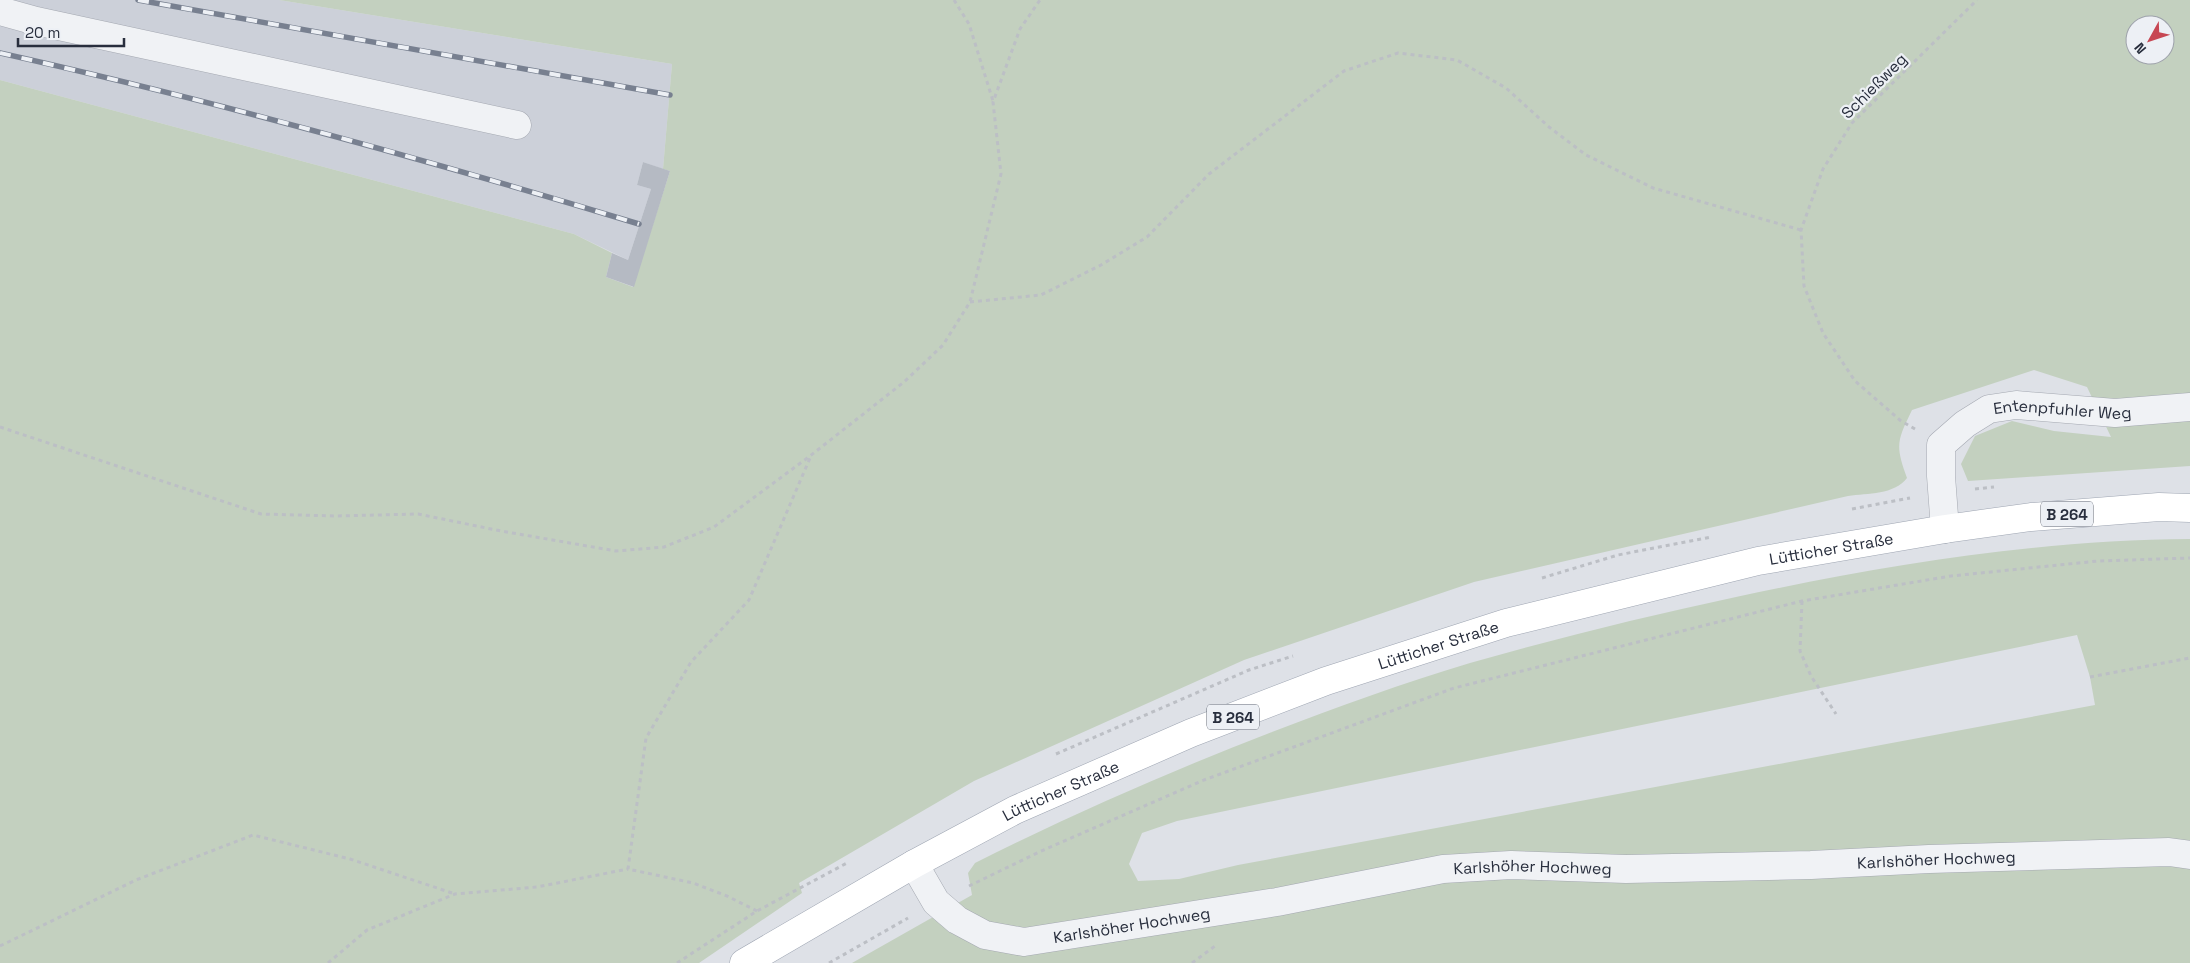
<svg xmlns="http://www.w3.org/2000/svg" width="2190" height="963" viewBox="0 0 2190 963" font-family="'Space Grotesk',sans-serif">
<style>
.built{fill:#ccd0d9}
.green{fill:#c3d0bf;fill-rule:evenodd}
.building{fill:#b5bac3}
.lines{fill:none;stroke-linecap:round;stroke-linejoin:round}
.minor-casing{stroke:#a4a8b1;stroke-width:29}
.major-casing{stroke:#9ea5b2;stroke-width:29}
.path{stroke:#bcbfc5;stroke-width:3;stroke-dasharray:4 4;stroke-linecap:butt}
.minor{stroke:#f0f2f5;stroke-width:28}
.major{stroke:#fff;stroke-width:28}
.rail-casing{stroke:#788090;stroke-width:5.5}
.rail{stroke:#edf0f5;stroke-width:4;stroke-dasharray:11;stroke-linecap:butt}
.labels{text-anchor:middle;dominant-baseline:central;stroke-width:4.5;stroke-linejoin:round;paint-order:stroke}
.shield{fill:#edf0f5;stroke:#636874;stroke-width:1}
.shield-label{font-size:15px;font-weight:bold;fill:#282e3d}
.street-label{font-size:16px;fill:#282e3d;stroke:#edf0f5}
</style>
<rect width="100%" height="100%" fill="#dee1e7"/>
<!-- built -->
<polygon class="built" points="0,0 279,0 672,64 663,169 643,162 637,185 651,189 628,260 574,234 0,80"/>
<!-- green -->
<g class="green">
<path d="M279,0h1911v466l-222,15 -7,-17 14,-28 37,-15 42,10 57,6 -24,-50 -53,-17 -122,40c-15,31 -17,35 -5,68 -13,17 -39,15 -59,18l-374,86 -230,78 -270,121 -175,102 3,10 -103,70h-699v-883l574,154 38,19 -6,24 27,10 37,-116 -7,-2 9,-105zM2135,25h30v30h-30z"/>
<path d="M2190,539v424h-1338l120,-68 -4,-22 7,-10c97,-49 196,-92 297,-131 65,-25 131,-49 198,-69 88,-25 177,-47 266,-66 148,-32 302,-57 454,-58zM2077,635l13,42 5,28 -857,160 -59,14 -41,2 -9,-17 13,-31 35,-12z"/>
</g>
<!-- building -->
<polygon class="building" points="643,162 670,171 634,287 606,277 612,253 628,260 651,189 637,185"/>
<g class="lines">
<!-- minor casing -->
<g class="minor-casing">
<g id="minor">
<polyline points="0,11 36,21 517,125"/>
<path id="s1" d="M1945,529l-4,-53v-31l24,-21 24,-15 27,-4 99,8 75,-6"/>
<path id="s2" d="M914,864l22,38 21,18 28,15 39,7 253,-40 166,-33 68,-4 115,4 185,-4 118,-6 240,-7 21,3"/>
</g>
</g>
<!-- major casing -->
<g class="major-casing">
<g id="major">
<path id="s3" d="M744,963l170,-99 101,-54 176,-77 135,-52 180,-58 252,-62 187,-32 86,-12 128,-10 31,1"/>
</g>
</g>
<!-- path -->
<g class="path">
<polyline points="954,0 969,24 993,101"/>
<polyline points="970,302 1041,295 1101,265 1147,237 1209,174 1344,71 1398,53 1457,60 1506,88 1549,127 1586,155 1653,188 1801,230"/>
<polyline points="0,427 261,514 336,516 418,514 501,531 616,551 664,547 714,527 810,456 904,382 943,345 970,302 1001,174 993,102 1020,29 1040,0"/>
<polyline points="1915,429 1901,421 1855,381 1823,333 1804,286 1801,230 1823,169 1852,123 1977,0"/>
<polyline points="1975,489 1994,487"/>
<polyline points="1852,509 1910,498"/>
<polyline points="1542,578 1618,555 1711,537"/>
<polyline points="1802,601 1800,651 1811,676 1836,714"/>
<polyline points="2090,677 2190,658"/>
<polyline points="1056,754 1249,670 1293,656"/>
<polyline points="969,886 1039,852 1204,780 1454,688 1802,601 1951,576 2098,561 2190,558"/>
<polyline points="757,911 727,896 693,883 628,869 646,738 691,662 749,600 810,458"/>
<polyline points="0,946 136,880 253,835 350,859 455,894"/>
<polyline points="328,963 367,930 455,894 537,887 628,869"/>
<polyline points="677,963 757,911 847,863"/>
<polyline points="829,963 908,918"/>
<polyline points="1192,963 1215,946"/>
</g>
<!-- minor -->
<use href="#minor" class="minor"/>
<!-- major -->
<use href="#major" class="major"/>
<!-- rail casing -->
<g class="rail-casing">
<g id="rail">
<polyline points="138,0 670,95"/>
<path d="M0,53c215,48 428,107 639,171"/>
</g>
</g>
<!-- rail -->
<use href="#rail" class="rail"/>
</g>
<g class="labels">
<!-- shield labels -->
<g class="shield">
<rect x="2041" y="501.5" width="52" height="25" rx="4"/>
<rect x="1207" y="704.5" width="52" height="25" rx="4"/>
</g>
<g class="shield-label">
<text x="2067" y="514">B 264</text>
<text x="1233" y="717">B 264</text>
</g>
<!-- street labels -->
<g class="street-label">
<text transform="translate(1874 86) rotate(-45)">Schießweg</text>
<text stroke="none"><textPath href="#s1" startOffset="218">Entenpfuhler Weg</textPath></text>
<text stroke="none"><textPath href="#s3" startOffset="1171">Lütticher Straße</textPath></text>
<text stroke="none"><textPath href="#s3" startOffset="766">Lütticher Straße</textPath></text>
<text stroke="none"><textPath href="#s3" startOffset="361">Lütticher Straße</textPath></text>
<text stroke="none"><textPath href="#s2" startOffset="1062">Karlshöher Hochweg</textPath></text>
<text stroke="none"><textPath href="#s2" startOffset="658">Karlshöher Hochweg</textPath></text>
<text stroke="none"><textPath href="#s2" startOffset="252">Karlshöher Hochweg</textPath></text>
</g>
</g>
<!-- north arrow -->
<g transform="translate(2150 40) rotate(230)"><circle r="24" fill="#edf0f5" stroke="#9ea2ab"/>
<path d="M0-4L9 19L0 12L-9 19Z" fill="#c74753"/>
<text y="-8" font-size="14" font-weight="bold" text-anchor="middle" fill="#282e3d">N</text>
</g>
<!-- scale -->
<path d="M18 38v8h106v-8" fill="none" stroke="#282e3d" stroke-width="2.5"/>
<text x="25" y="38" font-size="15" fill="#282e3d" stroke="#edf0f5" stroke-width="4" paint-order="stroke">20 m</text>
</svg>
